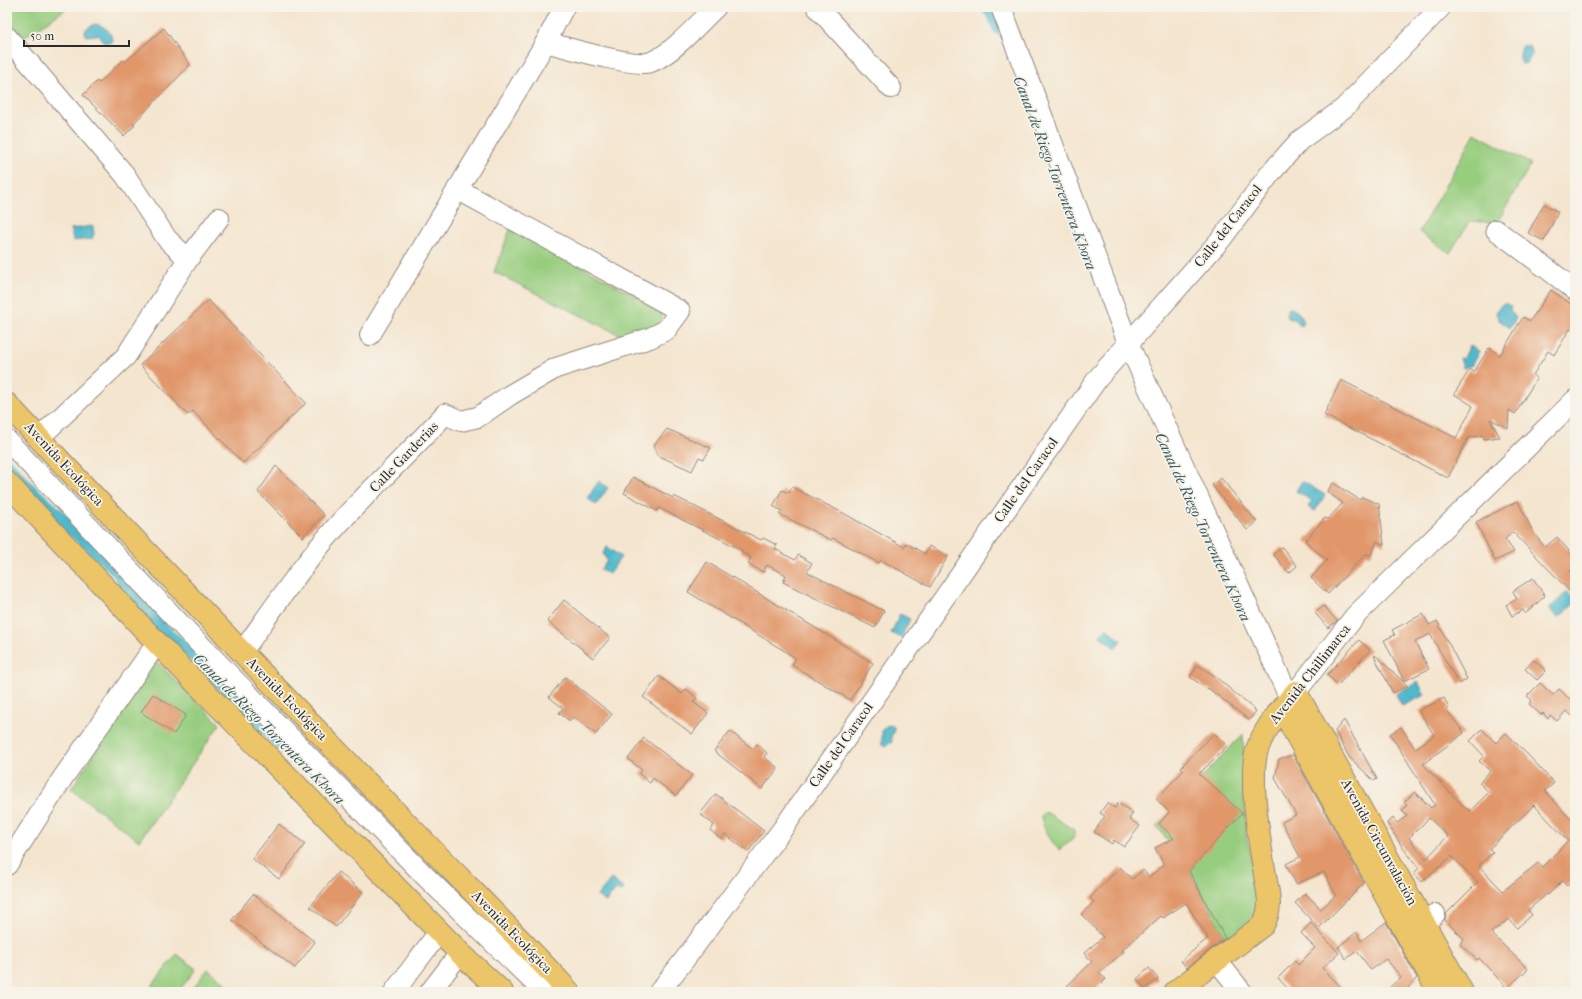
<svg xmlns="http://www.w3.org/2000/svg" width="1582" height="999" viewBox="0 0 1582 999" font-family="'IM FELL French Canon',serif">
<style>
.green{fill:#97cd7f;stroke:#617c55}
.water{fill:#4fb8cc;stroke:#3d727c}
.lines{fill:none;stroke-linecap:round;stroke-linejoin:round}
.canal{stroke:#4fb8cc;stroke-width:15}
.building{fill:#e1976a;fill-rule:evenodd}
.minor-casing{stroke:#90887d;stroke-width:22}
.major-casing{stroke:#90887d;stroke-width:24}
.minor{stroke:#fff;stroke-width:20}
.major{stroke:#ecc569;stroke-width:22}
.labels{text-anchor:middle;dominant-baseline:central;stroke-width:3.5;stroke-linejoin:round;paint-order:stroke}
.street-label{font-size:14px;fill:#2b2b2b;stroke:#f7f3e8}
.water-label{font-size:15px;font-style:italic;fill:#385c63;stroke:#f7f3e8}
</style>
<rect width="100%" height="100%" fill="#f7f3e8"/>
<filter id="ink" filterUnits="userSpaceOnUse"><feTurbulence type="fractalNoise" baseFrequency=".025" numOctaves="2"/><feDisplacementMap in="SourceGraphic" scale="8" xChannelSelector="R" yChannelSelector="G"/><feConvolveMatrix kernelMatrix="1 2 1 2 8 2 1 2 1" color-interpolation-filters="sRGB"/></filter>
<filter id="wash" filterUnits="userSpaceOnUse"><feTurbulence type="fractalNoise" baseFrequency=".012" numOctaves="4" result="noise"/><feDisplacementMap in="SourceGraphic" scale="16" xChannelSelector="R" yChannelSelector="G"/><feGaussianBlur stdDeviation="0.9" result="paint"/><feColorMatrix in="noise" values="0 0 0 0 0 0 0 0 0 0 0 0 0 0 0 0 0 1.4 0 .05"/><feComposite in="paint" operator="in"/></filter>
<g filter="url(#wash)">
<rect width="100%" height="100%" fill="#f4e5cf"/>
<!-- green -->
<g class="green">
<polygon points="7,7 69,7 23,38 7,21"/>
<polygon points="1475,133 1531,164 1497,223 1470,221 1450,253 1419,232"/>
<polygon points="511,227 661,310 662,318 659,325 626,338 494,272"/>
<polygon points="156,661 220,724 139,841 71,789"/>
<polygon points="1243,734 1246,835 1259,889 1260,908 1252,922 1226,939 1189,870 1161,831 1156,827"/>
<path d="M1046,812l28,18v7l-15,13c-8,-8 -17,-23 -18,-34z"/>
<polygon points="177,954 196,969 178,992 155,992 150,988"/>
<polygon points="208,969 230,987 226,992 190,992"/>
</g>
<!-- water -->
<g class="water">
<path d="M95,24c9,1 16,7 17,16l-2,3 -6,-1 -5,-7 -13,1 -2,-2 3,-6z"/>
<path d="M1523,45l6,1 3,9 -5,8 -6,1c-2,-4 0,-10 -1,-16z"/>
<polygon points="93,226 94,234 92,239 73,241 71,229"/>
<polygon points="1502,304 1507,304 1511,307 1510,310 1516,318 1510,328 1499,320 1496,313 1498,308"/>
<path d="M1291,308c7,3 11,7 13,15l-2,3 -3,-1 -3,-5 -8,-2 -2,-3 2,-6z"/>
<polygon points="1470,346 1479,351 1472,365 1463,368 1460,358 1463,359"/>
<polygon points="599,481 608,488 596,505 587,498"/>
<polygon points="1302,481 1325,495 1315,511 1308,507 1312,501 1296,491"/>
<polygon points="607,547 621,557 609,574 600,570 607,561 603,553"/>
<polygon points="1567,592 1575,600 1575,603 1558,618 1549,609"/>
<polygon points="900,614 910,619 901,638 891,633"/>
<polygon points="1106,628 1121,640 1115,648 1100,636"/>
<polygon points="1418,682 1425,695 1402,706 1396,694"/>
<polygon points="891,725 894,727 894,733 891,735 892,742 885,746 882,745 882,730 886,726"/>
<polygon points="611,879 624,889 621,893 616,889 606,902 597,896"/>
</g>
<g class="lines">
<!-- canal -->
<g class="canal">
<polyline points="988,7 995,15 1000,28"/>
<polyline points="7,466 28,489 118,570 133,596 169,637 193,654 295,757"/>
</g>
</g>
<g id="blocks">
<!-- building -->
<g class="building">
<polygon points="164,28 190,65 133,124 135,125 124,136 83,95 97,81 99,83 123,60 125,62"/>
<polygon points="1544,204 1558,212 1544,241 1528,233"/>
<polygon points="1551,290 1575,307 1575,332 1570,329 1554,355 1548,351 1533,375 1537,378 1515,414 1509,410 1508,428 1490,419 1500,437 1484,439 1483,435 1468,438 1448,478 1324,415 1341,380 1456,438 1473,406 1454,394 1465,377 1470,369 1474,372 1489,348 1500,355 1523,317 1530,321"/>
<polygon points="208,300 306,403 243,463 193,411 188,415 140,365"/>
<polygon points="667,429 711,448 704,459 699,457 692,471 657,455 654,445"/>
<polygon points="276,466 324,515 303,537 258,492"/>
<polygon points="633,477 673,498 674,496 761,540 763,538 777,545 775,549 795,560 798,555 812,563 807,572 884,611 875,628 783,582 786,575 767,565 763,572 748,564 751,557 741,552 742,550 659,508 657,511 624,493"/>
<polygon points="1221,478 1257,522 1247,530 1212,485"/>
<polygon points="1333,483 1360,500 1362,497 1379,504 1384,545 1377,541 1371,555 1366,554 1328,594 1311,578 1327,560 1305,541 1325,518 1328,519 1343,503 1327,492"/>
<polygon points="792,487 845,514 904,547 906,543 925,554 929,546 948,556 930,587 881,560 879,563 833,538 831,540 779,514 782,511 773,506 782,490 789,493"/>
<polygon points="1518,501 1534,534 1545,547 1557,537 1575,558 1575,567 1570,571 1575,577 1575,597 1513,532 1505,539 1514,552 1495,561 1476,522"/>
<polygon points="1282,547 1297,566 1289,573 1273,554"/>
<polygon points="707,562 873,663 850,700 792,665 796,658 688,592"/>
<polygon points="1533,578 1545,596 1525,614 1523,610 1512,616 1506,605 1517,599 1513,591"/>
<polygon points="564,600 610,638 593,658 547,621"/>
<polygon points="1324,606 1337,621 1328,628 1315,613"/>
<polygon points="1423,614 1429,625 1437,621 1467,679 1459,684 1430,634 1415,642 1429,669 1404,681 1384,640 1395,635 1392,630"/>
<polygon points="1359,640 1370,650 1338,685 1327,675"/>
<polygon points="1375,655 1408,686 1393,693 1374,656"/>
<polygon points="1534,660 1546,671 1537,680 1525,669"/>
<polygon points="1198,665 1216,677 1256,711 1249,720 1208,688 1207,689 1190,677"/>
<polygon points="659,676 682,694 686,689 697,698 693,702 708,713 692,734 643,697"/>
<polygon points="565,677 612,714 596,734 573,717 570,721 559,713 563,708 549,697"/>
<polygon points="1540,683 1553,695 1559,689 1575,704 1575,718 1566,711 1557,721 1550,715 1548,719 1543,713 1541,715 1529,704 1532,700 1527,696"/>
<polygon points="153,694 186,715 174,734 141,712"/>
<path d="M1444,698l5,10 -3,1 18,24 -41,31 43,45 1,-1 3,3 19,-19 -10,-9 11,-12 -11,-10 5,-5 -14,-15 12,-12 14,14 10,-10 23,23 25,27 -9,8 30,33v54l-8,8 -5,-5 -14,14 -1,-1 -19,16 4,5 -15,13 -8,-9 -18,14 37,36 -21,19 -28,-30 -2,2 -17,-16 4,-5 -19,-19 1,-6 32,-32 -27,-26 -12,12 -1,-1 -16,15 -8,-9 5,-5 -16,-20 -16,-25 6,-5 4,5 10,-7 -5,-5 5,-6 -3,-3 11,-10 16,16 4,-3 -45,-71 11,-7 14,22 19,-14 -15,-24 9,-6 1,1zM1534,805l34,36 -26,26 -4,-4 -35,28 -24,-25 14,-14 -4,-3zM1429,818l19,18 -22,23 -17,-21z"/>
<polygon points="1344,720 1377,779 1374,781 1349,757 1335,731"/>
<polygon points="730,731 753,749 757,744 767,753 764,757 778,768 762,789 714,751"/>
<polygon points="1214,733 1227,746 1199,774 1242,813 1189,871 1225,938 1187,968 1181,961 1208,938 1186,903 1163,918 1161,916 1122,950 1124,951 1099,973 1106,979 1093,992 1072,992 1067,986 1092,962 1084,953 1103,937 1081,914 1094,902 1090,898 1120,867 1132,879 1143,870 1149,877 1164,865 1155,848 1174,838 1159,824 1169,812 1156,799 1184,770 1181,767"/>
<polygon points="644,738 692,775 676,796 653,778 650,783 639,774 642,770 628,759"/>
<polygon points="1293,755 1364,883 1319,928 1295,903 1305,893 1321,909 1336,895 1324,872 1296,884 1286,864 1300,857 1282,822 1296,815 1275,778 1279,759"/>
<polygon points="716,794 764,831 748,852 725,834 721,839 710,830 714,825 700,814"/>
<polygon points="1107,803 1115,808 1118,803 1133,813 1129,819 1140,826 1124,847 1114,840 1112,844 1094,832 1105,816 1100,813"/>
<polygon points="279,824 305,844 279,879 252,859"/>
<polygon points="338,872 363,892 336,927 310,907"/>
<polygon points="253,894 315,942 295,968 232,920"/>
<polygon points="1386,922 1417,978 1404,992 1385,992 1401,977 1386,959 1371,970 1357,951 1346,959 1338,947 1357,932 1361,941"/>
<polygon points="1311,923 1339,953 1322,968 1346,992 1291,992 1278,978 1295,961 1298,965 1315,948 1301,933"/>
<polygon points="1149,968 1158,979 1145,989 1137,979"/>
</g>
</g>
</g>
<g filter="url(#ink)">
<use href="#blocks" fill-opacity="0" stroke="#90887d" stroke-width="1"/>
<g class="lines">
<!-- minor casing -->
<g class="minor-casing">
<g id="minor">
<polyline points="817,7 891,88"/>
<polyline points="1001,7 1128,343 1290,699"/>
<polyline points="7,37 125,175 167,239 188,259"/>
<path d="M546,42c19,5 89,26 105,20 21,-8 48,-39 65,-55"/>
<polyline points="1496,230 1575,290"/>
<polyline points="370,335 546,42 564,7"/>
<polyline points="39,438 126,356 188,259 219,218"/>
<polyline points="7,440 187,631 425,876 544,992"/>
<path d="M242,652c33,-46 65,-94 103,-135 33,-35 68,-68 100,-103l16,7 17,-4 32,-22 46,-27 94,-30 16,-8 14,-19 -223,-122"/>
<polyline points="1296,692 1355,616 1575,400"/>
<polyline points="7,865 62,779 157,643"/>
<polyline points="1424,924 1435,914"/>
<polyline points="1217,961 1242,992"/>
<polyline points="394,992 439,932"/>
<polyline points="430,992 460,953"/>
<polyline points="659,992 682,963 784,827 1098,378 1222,238 1269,175 1299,141 1344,108 1441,7"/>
</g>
</g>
<!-- major casing -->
<g class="major-casing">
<g id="major">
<path d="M7,404c132,142 266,281 400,420 54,56 110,111 162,168"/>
<polyline points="7,483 157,643 460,953 502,992"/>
<polyline points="1283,707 1293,729 1439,992"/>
<path d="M1175,992l88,-67c10,-18 5,-31 2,-50 -5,-30 -10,-59 -11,-89 0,-13 -1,-26 4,-39 8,-21 23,-38 38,-55l166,300"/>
</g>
</g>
<!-- minor -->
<use href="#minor" class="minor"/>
<!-- major -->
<use href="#major" class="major"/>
</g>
</g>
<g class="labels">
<!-- street labels -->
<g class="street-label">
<text transform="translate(1228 226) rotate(-52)">Calle del Caracol</text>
<text transform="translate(404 457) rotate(-46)">Calle Garderias</text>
<text transform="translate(64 464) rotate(47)">Avenida Ecológica</text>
<text transform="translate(1026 480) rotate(-55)">Calle del Caracol</text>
<text transform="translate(1310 674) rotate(-52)">Avenida Chillimarca</text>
<text transform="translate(287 699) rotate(46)">Avenida Ecológica</text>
<text transform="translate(841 745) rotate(-55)">Calle del Caracol</text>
<text transform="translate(1379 842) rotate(61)">Avenida Circunvalación</text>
<text transform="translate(512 932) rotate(46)">Avenida Ecológica</text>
</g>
<!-- water labels -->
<g class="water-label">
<text transform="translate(1055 173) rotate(69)">Canal de Riego Torrentera Khora</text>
<text transform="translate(1203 527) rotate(65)">Canal de Riego Torrentera Khora</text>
<text transform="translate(269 729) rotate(45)">Canal de Riego Torrentera Khora</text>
</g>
</g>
<!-- margin -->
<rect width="1582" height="999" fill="none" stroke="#f7f3e8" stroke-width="24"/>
<!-- scale -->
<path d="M24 40v6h105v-6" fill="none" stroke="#2b2b2b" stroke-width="2"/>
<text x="30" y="40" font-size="12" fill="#2b2b2b" stroke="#f7f3e8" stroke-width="3" paint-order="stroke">50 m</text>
</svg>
